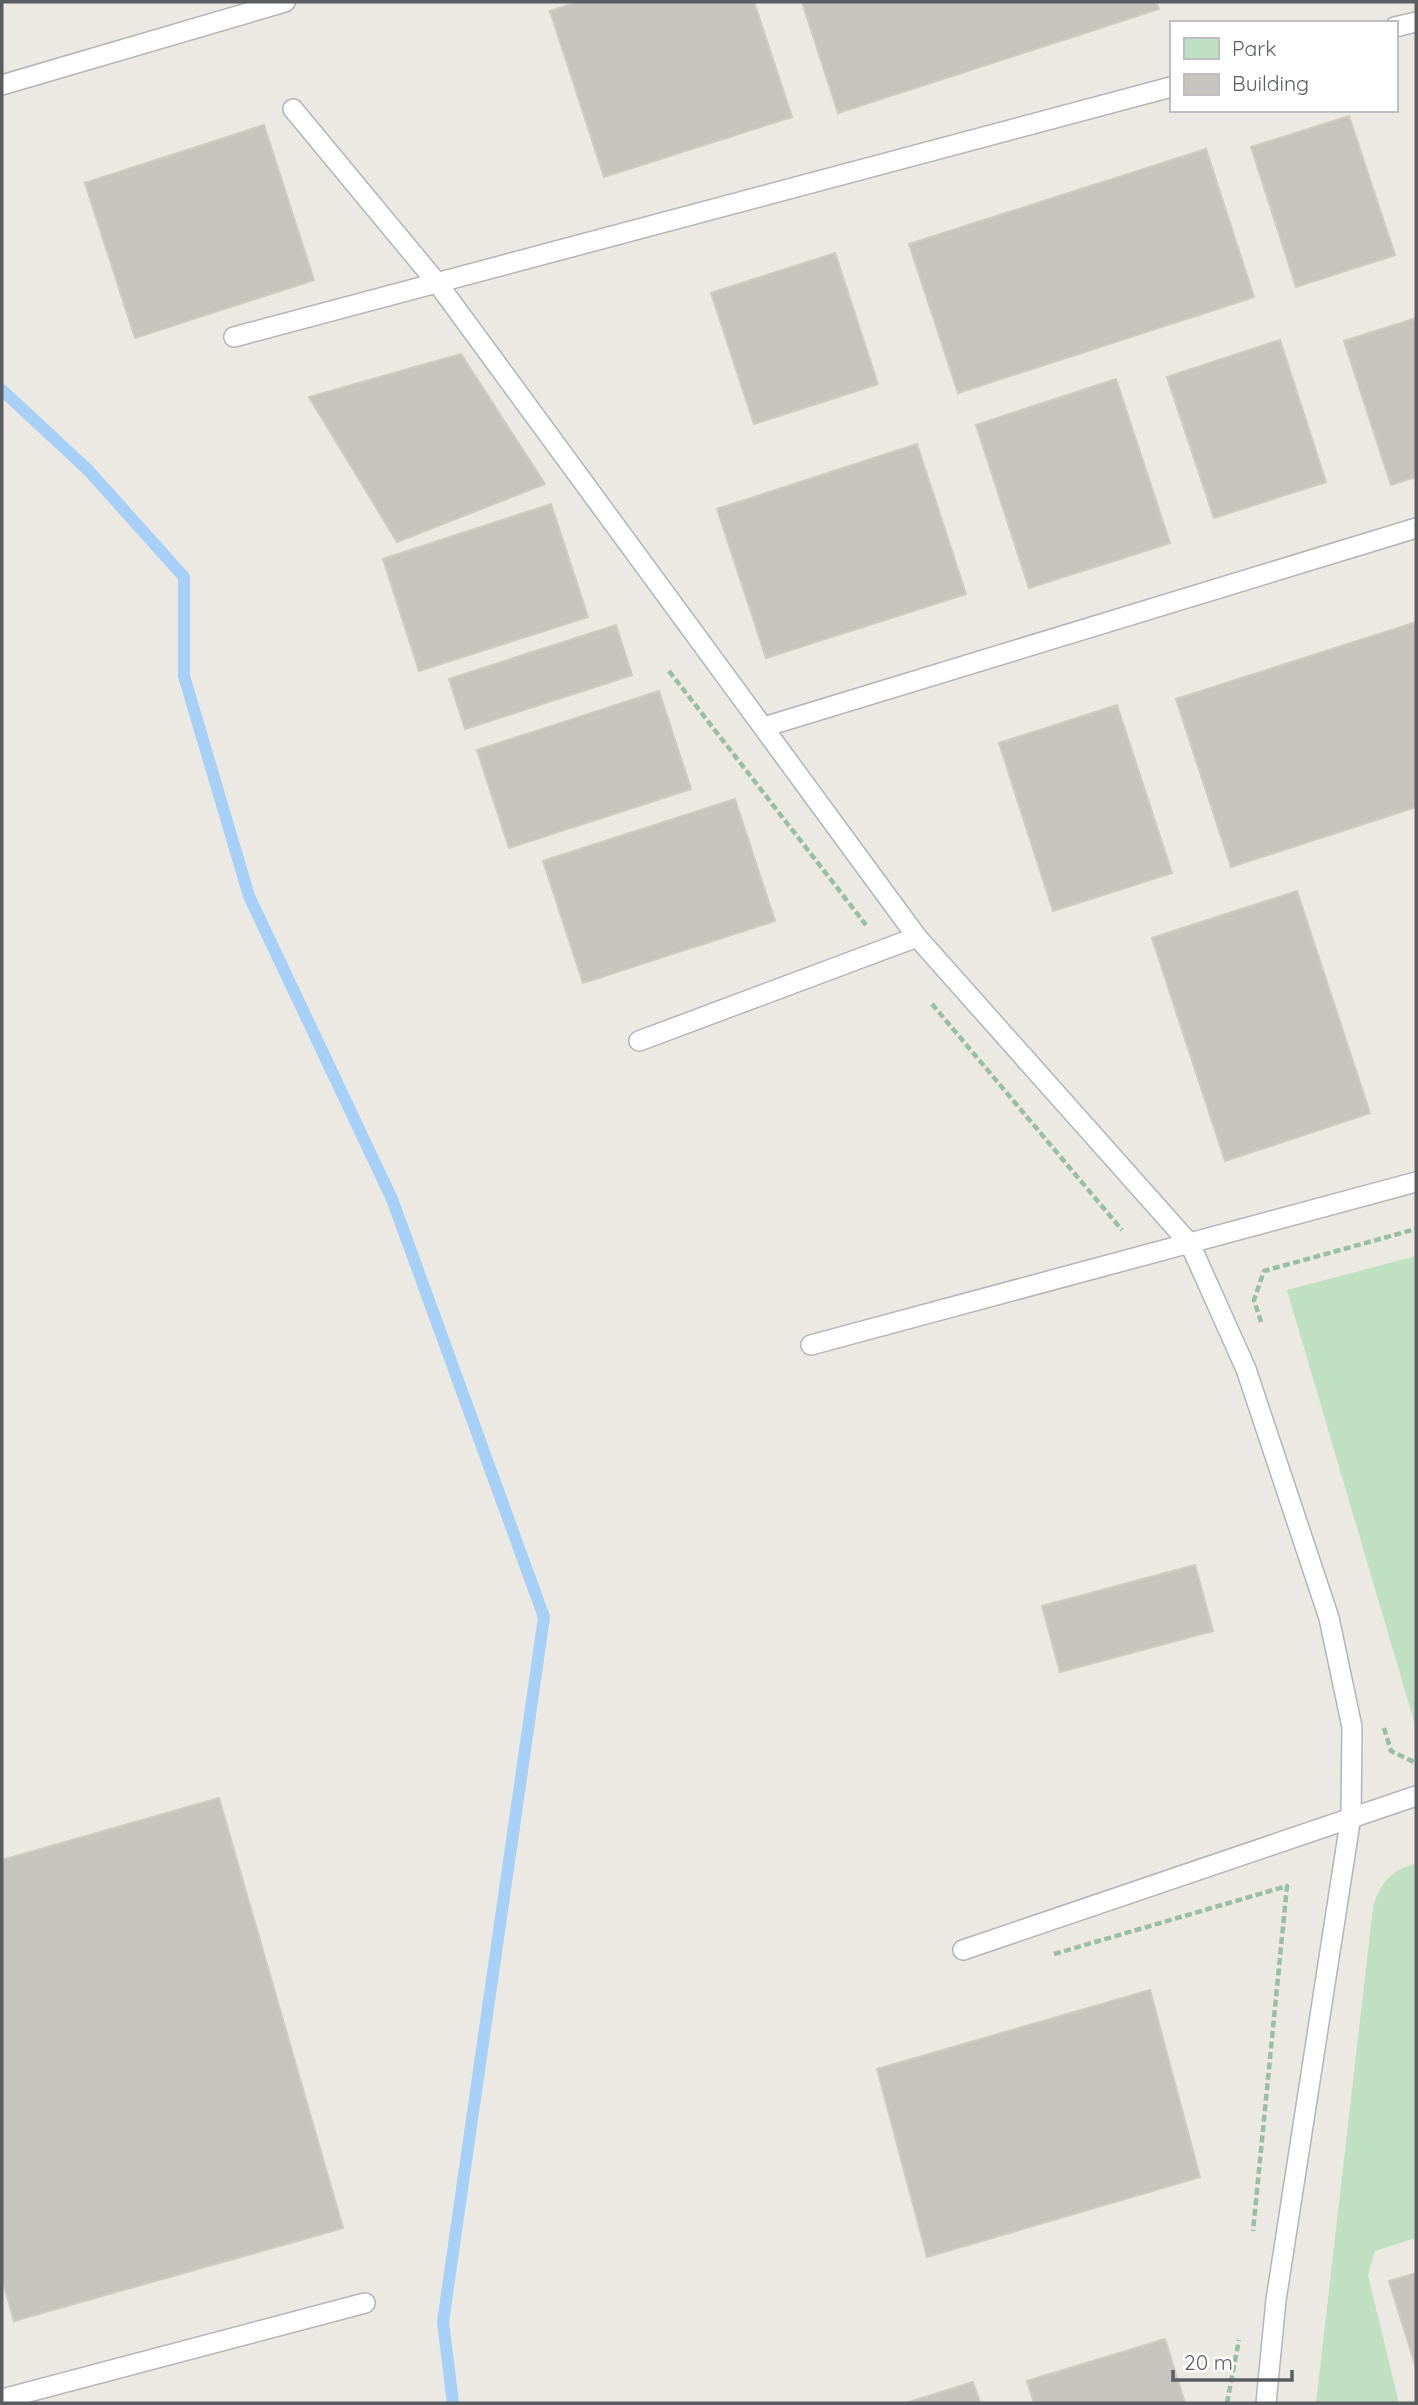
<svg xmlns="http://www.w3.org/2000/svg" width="1418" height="2405" viewBox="0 0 1418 2405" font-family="Quicksand,sans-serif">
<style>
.green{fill:#c0e1c1}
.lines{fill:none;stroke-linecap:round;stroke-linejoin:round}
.stream{stroke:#a6d0f7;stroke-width:12}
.building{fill:#c7c4be;stroke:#cfcbc0;stroke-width:2}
.service-casing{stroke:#b2b4b8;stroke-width:22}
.path{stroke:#98bfa5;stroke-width:4.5;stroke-dasharray:7 3.5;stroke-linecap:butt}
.service{stroke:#fff;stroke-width:19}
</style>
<rect width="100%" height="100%" fill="#ebe9e1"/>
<!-- green -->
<g class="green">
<polygon points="1416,1256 1416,1728 1287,1290"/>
<path d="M1416,1864v374l-41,13 -7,24 31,128h-83l57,-496c6,-22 19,-39 43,-43z"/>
</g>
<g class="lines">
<!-- stream -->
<polyline class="stream" points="2,390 88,470 184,577 184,676 249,896 392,1199 544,1617 443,2322 453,2403"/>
</g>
<!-- building -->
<g class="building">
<polygon points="578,2 754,2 792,117 604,177 550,11"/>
<polygon points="802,2 1156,2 1159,9 838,113"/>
<polygon points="1349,116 1395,255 1296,287 1251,147"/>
<polygon points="264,125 314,280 135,338 85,183"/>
<polygon points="1206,149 1254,297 958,393 909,244"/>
<polygon points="835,253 878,384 754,424 711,293"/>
<polygon points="1416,318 1416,477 1391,485 1344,341"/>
<polygon points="1280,340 1326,482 1214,518 1167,377"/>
<polygon points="461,354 545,484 397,542 309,397"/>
<polygon points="1116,379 1170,543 1029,588 976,425"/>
<polygon points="917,444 966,594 766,658 717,509"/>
<polygon points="551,504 588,617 419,671 383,559"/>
<polygon points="1416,622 1416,807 1231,867 1176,699"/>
<polygon points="616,625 632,675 465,729 449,679"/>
<polygon points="659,691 691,789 509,848 477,750"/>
<polygon points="1117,705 1172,873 1053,911 999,743"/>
<polygon points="735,799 775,921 583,983 543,861"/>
<polygon points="1297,891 1370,1113 1225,1161 1152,938"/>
<polygon points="1195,1565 1213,1631 1060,1672 1042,1606"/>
<polygon points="219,1798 343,2228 14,2321 2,2279 2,1860"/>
<polygon points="1150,1990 1200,2177 927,2257 877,2069"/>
<polygon points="1416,2273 1416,2368 1389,2281"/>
<polygon points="1165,2339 1185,2403 1034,2403 1027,2381"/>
<polygon points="973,2382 980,2403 906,2403"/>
</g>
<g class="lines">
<!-- service casing -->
<g class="service-casing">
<g id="service">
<polyline points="1395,27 1416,22"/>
<polyline points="2,85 285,2"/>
<polyline points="293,109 438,284 917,937 1190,1244 1246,1369 1329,1618 1352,1727 1351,1816 1276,2300 1266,2403"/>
<polyline points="234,337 1171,87"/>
<polyline points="764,727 1416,528"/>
<polyline points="639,1041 917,937"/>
<polyline points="811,1345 1416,1182"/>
<polyline points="963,1950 1416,1796"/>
<polyline points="2,2399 365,2303"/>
</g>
</g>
<!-- path -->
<g class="path">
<polyline points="669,671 866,925"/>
<polyline points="932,1004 1122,1230"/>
<polyline points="1261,1322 1254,1300 1264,1271 1416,1229"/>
<polyline points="1384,1728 1391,1751 1416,1763"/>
<polyline points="1054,1954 1287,1886 1253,2231"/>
<polyline points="1227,2403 1239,2340"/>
</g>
<!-- service -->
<use href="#service" class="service"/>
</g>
<!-- border -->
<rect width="1418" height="2405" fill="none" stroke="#5a5d61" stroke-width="7"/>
<!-- legend -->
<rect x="1170" y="21" width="228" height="91" fill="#ffffff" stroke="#bdbec0" stroke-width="2"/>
<rect x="1184" y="38" width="35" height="21" fill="#c0e1c1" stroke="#bdbec0" stroke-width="2"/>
<text x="1232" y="56" font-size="21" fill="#5a5d61">Park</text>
<rect x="1184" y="74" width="35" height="21" fill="#c7c4be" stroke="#bdbec0" stroke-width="2"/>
<text x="1232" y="91" font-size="21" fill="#5a5d61">Building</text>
<!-- scale -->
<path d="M1173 2370v10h119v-10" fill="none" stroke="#5a5d61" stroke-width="3.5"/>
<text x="1184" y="2370" font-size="21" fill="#5a5d61" stroke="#ffffff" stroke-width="5" paint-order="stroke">20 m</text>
</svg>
